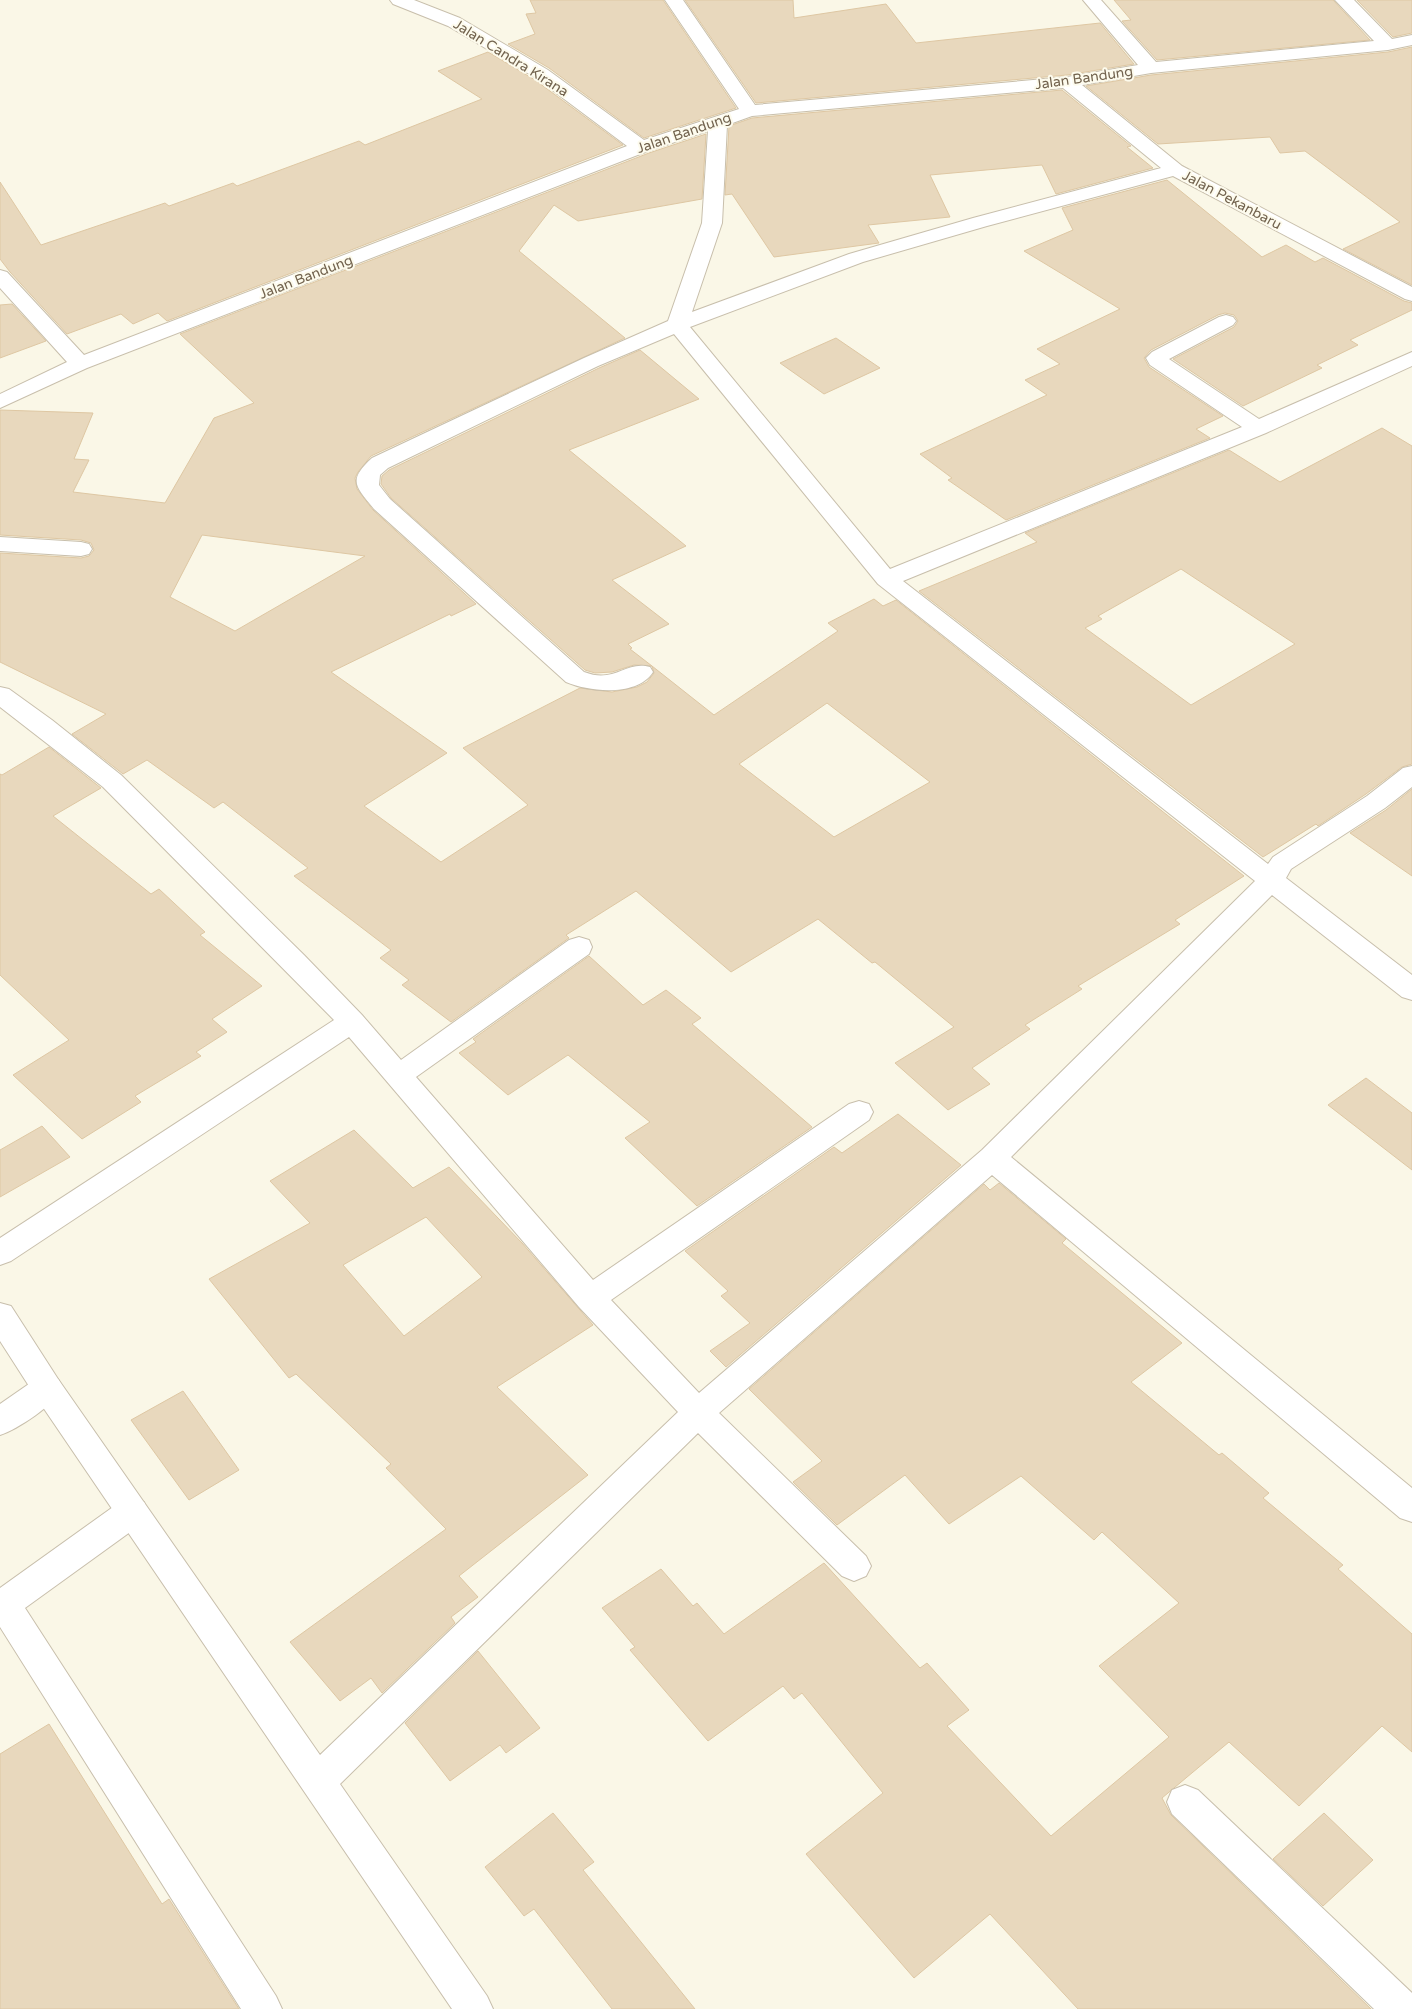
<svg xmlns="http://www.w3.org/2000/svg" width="1412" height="2009" viewBox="0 0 1412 2009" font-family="'Varela Round',sans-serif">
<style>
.building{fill:#e8d8bd;stroke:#dec7a3;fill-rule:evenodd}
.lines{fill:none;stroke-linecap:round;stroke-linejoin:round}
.service-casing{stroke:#c8bfac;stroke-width:2}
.minor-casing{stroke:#c8bfac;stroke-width:2}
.service{fill:#fff;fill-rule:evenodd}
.minor{fill:#fff;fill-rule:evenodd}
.labels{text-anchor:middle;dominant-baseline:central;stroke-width:4;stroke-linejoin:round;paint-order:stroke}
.far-street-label{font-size:14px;fill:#72634e;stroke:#fdfbed}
</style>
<rect width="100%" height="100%" fill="#faf7e7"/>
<!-- building -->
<g class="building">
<polygon points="530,0 663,0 736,108 644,138 549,68 508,44 535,34 526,14 536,13"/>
<polygon points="685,0 793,0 794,18 886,4 916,43 1100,23 1134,64 1067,75 756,103"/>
<polygon points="1114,0 1333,0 1370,40 1157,60 1122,21 1131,20"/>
<polygon points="1357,0 1412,0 1412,33 1393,37"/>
<polygon points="1412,47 1412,285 1343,249 1400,222 1305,151 1280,153 1270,137 1158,144 1086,86 1151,75 1388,52"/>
<polygon points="488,52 535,80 623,145 167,321 158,313 133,324 121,314 67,334 10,272 0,259 0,182 41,245 165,203 169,206 233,183 237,186 359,141 365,145 482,99 438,71"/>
<polygon points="1062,90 1131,146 1127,147 1153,168 1056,194 1042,165 930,175 950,217 868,225 879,243 774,257 732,194 725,195 729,126 752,118"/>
<path d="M706,134l-4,65 -124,22 -24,-16 -35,46 106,87 -254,118 -13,16 -3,6 2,11 16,21 103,94 -25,12 -1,-2 -119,58 116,81 -83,53 77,56 87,-57 -65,-57 117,-60 32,4 25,-5 10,-5 7,-9 -2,-7 62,49 124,-84 -10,-8 46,-24 9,7 13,-6 348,276 -69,44 5,4 -102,62 4,3 -57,36 5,4 -58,39 18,16 -42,26 -53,-47 59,-36 -79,-65 -3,1 -54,-44 -87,53 -95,-81 -70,44 3,3 -118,84 -49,-37 7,-5 -29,-22 11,-8 -97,-74 14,-8 -85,-66 -9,6 -67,-48 -24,14 -51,-40 34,-20 -106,-52v-109l81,5 8,-2 5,-6 -3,-7 -10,-3 -81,-5v-125l93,3 -19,46 15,1 -16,32 92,11 49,-85 40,-15 -74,-69 469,-181zM202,535l163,21 -130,75 -65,-34zM827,703l103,79 -96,55 -95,-73z"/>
<polygon points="1167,180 1262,257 1286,245 1315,262 1323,258 1404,301 1412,303 1412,310 1350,340 1358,345 1317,365 1322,368 1243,406 1173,359 1234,327 1238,321 1234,315 1225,313 1218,315 1151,350 1144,358 1149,367 1223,416 1196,429 1210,438 1006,520 948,480 952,478 920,454 1047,395 1025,380 1060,364 1037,349 1120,309 1024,251 1073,230 1062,208"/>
<polygon points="12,304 46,341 0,358 0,305"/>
<polygon points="836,338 880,368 824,394 780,363"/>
<polygon points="640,350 699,399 569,450 686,546 612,580 669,624 628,644 632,648 630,649 652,666 634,665 612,672 595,673 585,670 391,498 381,484 382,476 389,470 599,368"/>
<path d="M1382,428l30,18v318l-10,3 -36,27 -48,32 -2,-2 -53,33 -344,-266 118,-49 -12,-9 204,-83 51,32zM1181,569l114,75 -104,61 -106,-77 17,-9 -4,-3z"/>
<polygon points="49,747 101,788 53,816 151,894 159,889 205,932 200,935 262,986 212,1019 227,1032 196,1052 201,1056 135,1096 141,1102 82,1139 13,1075 69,1040 0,975 0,774 2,775"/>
<polygon points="1412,789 1412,876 1350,833 1386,810"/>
<polygon points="589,956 643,1005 666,990 701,1018 692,1024 812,1127 697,1206 625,1138 650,1122 568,1055 508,1095 459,1053 476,1042 473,1039"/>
<polygon points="1366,1078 1412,1113 1412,1170 1328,1105"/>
<polygon points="898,1114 961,1165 726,1367 710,1351 750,1323 721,1296 728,1291 685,1251 834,1147 842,1153"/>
<polygon points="42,1126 70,1157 0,1197 0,1150"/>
<path d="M354,1130l59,58 36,-21 73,76 71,82 -96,62 91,88 -129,101 19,21 -27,20 4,6 -73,70 -11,-15 -31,23 -50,-59 156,-113 -60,-61 5,-4 -95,-90 -7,4 -80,-99 101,-56 -40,-42zM426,1217l56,60 -78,59 -61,-71z"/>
<polygon points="999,1183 1066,1239 1062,1243 1182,1343 1131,1382 1219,1455 1222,1453 1269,1493 1263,1498 1343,1565 1338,1569 1412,1634 1412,1752 1382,1726 1299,1806 1229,1742 1162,1798 1171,1815 1371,2009 1078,2009 990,1914 914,1978 806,1854 883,1793 802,1693 794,1699 783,1686 708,1741 630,1650 635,1647 602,1608 661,1569 693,1606 697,1603 724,1634 824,1563 920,1668 927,1663 969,1710 947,1726 1051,1836 1169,1737 1099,1666 1179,1603 1102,1532 1094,1540 1021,1476 949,1524 905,1475 837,1525 793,1482 822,1461 749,1389 984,1184 990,1190"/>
<polygon points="183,1391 239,1470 189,1500 131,1420"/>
<polygon points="478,1651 540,1728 506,1753 500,1745 450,1781 405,1723"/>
<polygon points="49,1724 162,1904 169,1899 239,2009 0,2009 0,1754"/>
<polygon points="553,1813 594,1862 583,1870 695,2009 612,2009 534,1909 524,1916 485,1867"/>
<polygon points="1324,1813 1373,1860 1323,1906 1273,1859"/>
</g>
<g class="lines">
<!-- service casing -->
<g class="service-casing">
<g id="service">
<path d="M47,1375l11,4 5,9c-9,17 -45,41 -63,47v-31l36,-25z"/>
<polygon points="132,1498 144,1502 148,1512 144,1522 25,1608 276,1996 282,2009 241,2009 0,1627 0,1588 120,1502"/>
</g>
</g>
<!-- minor casing -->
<g class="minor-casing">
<g id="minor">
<path d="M390,0h24l46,18 88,52 96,70 95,-31 -74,-109h18l72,105 312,-28 71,-12 -55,-65h18l55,62 218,-21 -39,-41h19l38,39 20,-4v10l-24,5 -237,23 -69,12 100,81 230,121v14l-7,-2 -232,-123 -186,50 -124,36 -173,65 200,242 352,-142 -92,-62 -4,-7 6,-6 67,-35 7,-2 7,2 3,4 -3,4 -64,34 90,60 153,-67v14l-146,67 -363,148 365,283 5,-7 94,-61 36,-28 9,-2v21l-27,21 -94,61 -5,9 126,97v25l-10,-3 -130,-102 -261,262 401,331v34l-12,-4 -408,-343 -273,238 147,143 5,10 -5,10 -12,5 -12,-5 -144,-143 -358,351 147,212 6,13h-41l-416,-612 -36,-56v-38l11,3 47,73 262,376 358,-343 -99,-105 -230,-270 -338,224 -11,4v-27l334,-218 -231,-233 -103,-80v-20l9,2 43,31 69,55 183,180 58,60 39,45 168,-120 10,-3 10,3 3,7 -3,7 -173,123 177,203 256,-176 10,-3 10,3 4,8 -4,8 -258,180 88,93 283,-243 273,-269 -377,-297 -204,-250 -76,32 -210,102 -8,7 -1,10 11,14 194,173c31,12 42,-12 66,-5l3,5c-16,25 -63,20 -87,10l-192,-173c-18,-23 -27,-28 -2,-51l212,-100 84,-37 34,-98 6,-92 -60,20 -561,217 -87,40v-14l67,-32 -67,-74v-18l7,2 77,83 543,-209 -91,-68 -88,-52 -55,-22zM1063,88l98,80 -188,50 -124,36 -157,58 30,-89 5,-98 25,-9z"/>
<polygon points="0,537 81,542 89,544 92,549 89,554 81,556 0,551"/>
<polygon points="1185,1785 1198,1790 1412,1993 1412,2009 1374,2009 1172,1814 1167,1802 1172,1790"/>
</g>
</g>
<!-- service -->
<use href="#service" class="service"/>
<!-- minor -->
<use href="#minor" class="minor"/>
</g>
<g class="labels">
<!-- far-street labels -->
<g class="far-street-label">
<text transform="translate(511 58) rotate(32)">Jalan Candra Kirana</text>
<text transform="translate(1084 78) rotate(-8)">Jalan Bandung</text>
<text transform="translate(684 133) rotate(-19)">Jalan Bandung</text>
<text transform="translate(1232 200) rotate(28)">Jalan Pekanbaru</text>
<text transform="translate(306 277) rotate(-21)">Jalan Bandung</text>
</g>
</g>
</svg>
